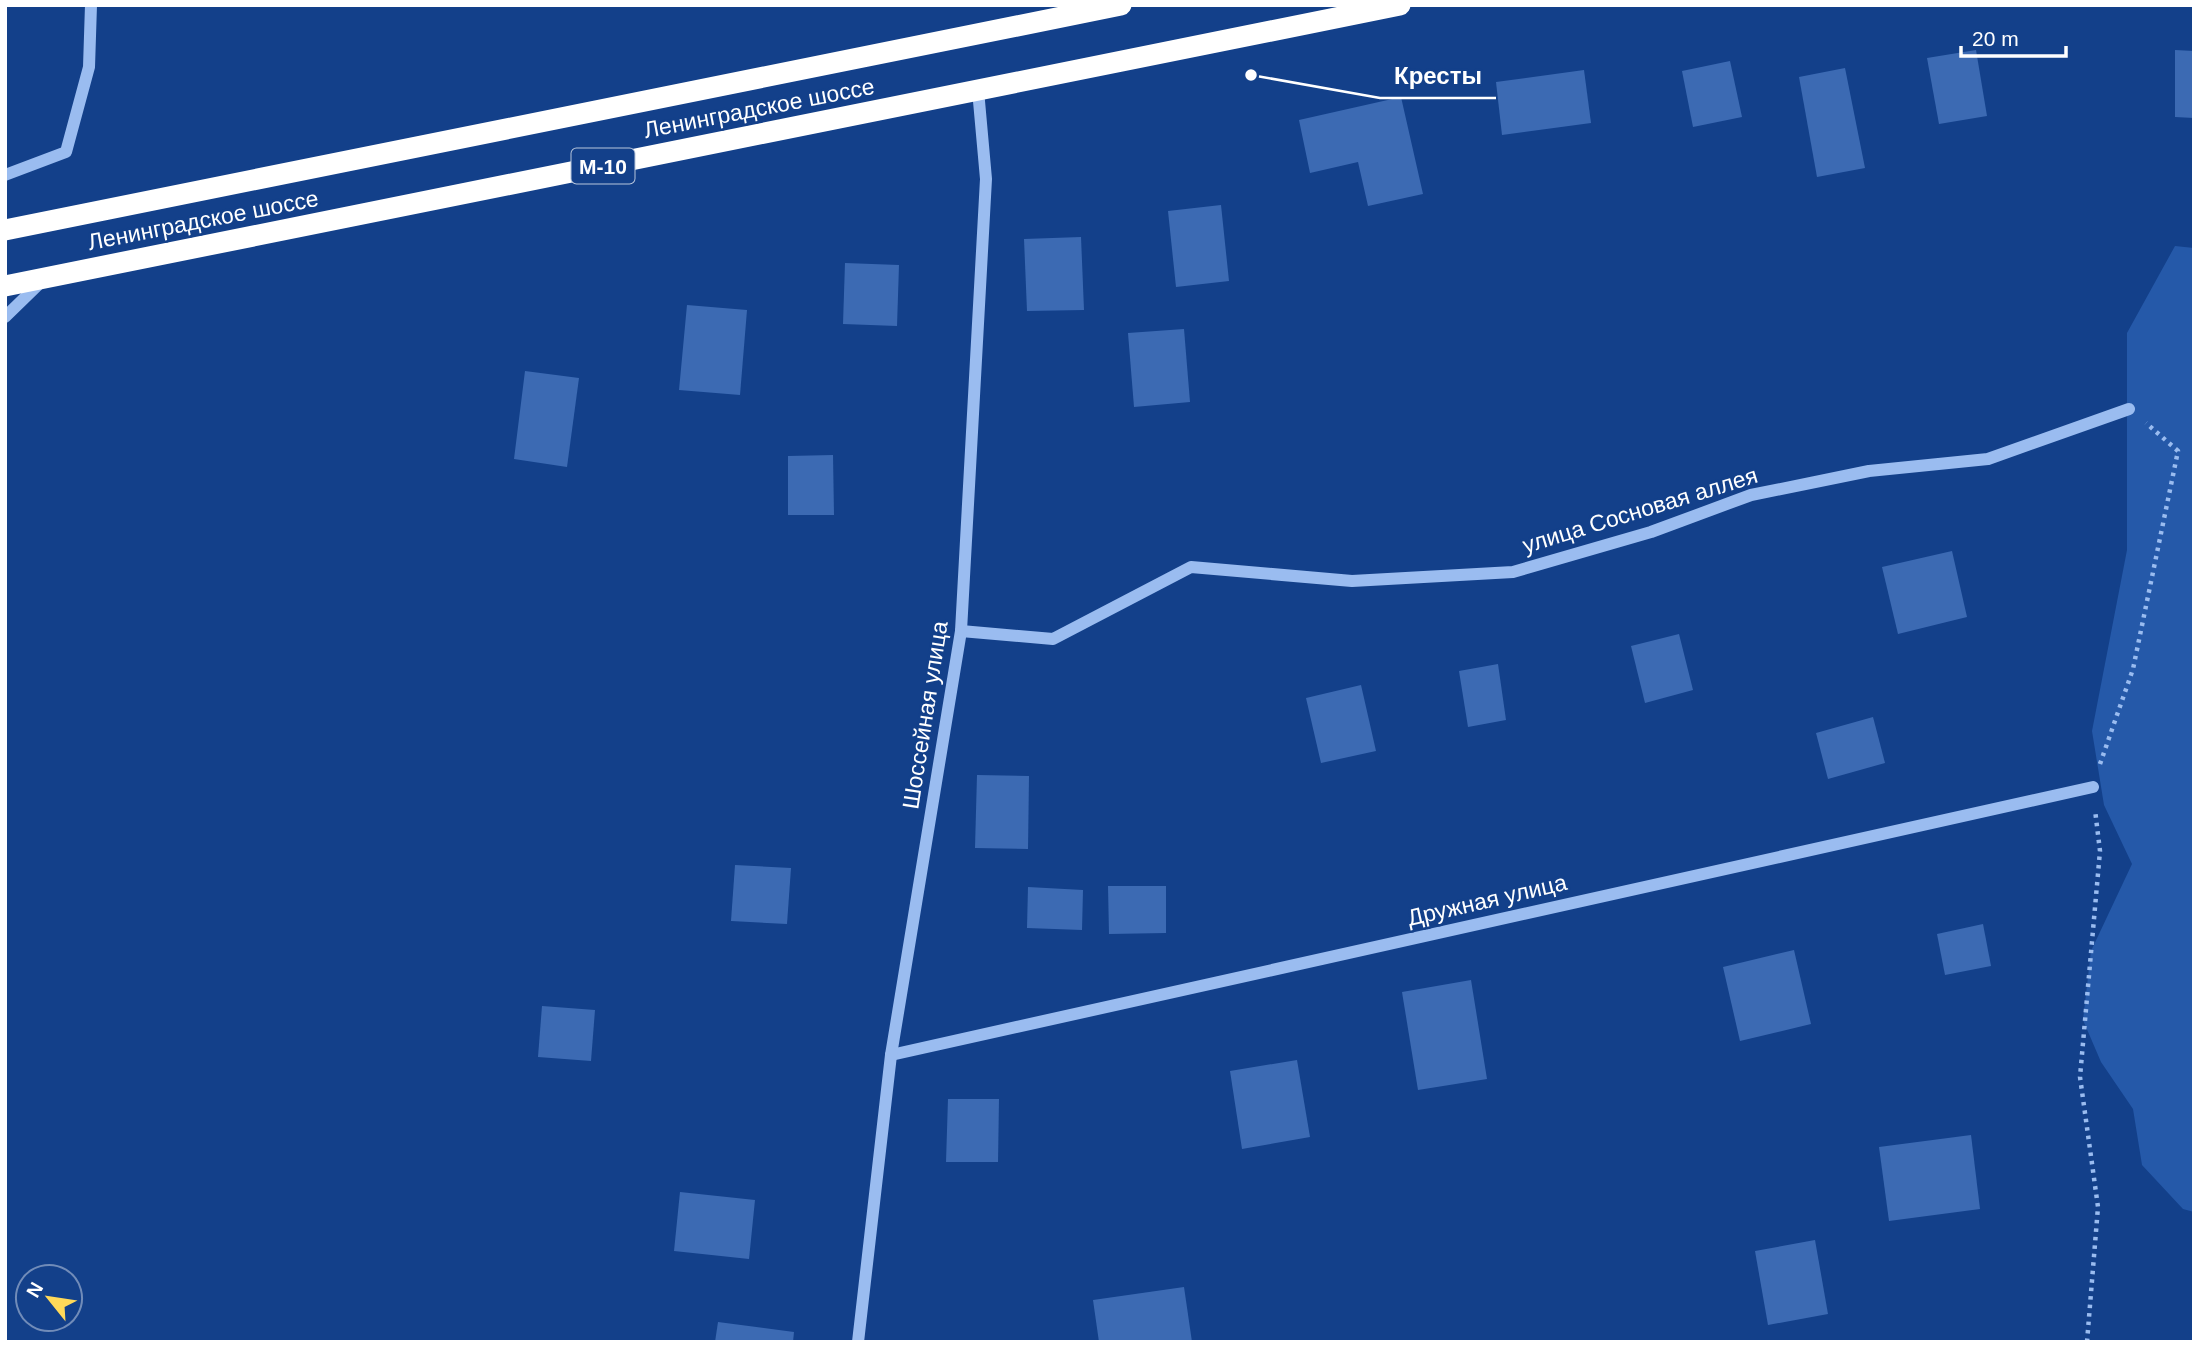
<svg xmlns="http://www.w3.org/2000/svg" width="2199" height="1347" viewBox="0 0 2199 1347" font-family="Helvetica,sans-serif">
<style>
.green{fill:#2559a9}
.building{fill:#3c6ab3}
.lines{fill:none;stroke-linecap:round;stroke-linejoin:round}
.path{stroke:#9abcf0;stroke-width:4.5;stroke-dasharray:3.5 5;stroke-linecap:butt}
.minor{stroke:#9abcf0;stroke-width:12}
.highway{stroke:#fff;stroke-width:21}
.labels{text-anchor:middle;dominant-baseline:central;stroke-width:5;stroke-linejoin:round;paint-order:stroke}
.shield{fill:#13408a;stroke:#b8c6dc;stroke-width:2}
.shield-label{font-size:21px;font-weight:bold;fill:#fff}
.street-label{font-size:23px;fill:#fff;stroke:#13408a}
.leader{fill:none;stroke:#fff;stroke-width:2.5}
.callout-dot{fill:#fff;stroke:#13408a;stroke-width:2.5}
.callout-label{font-size:24px;text-anchor:middle;font-weight:bold;fill:#fff;stroke:#13408a;stroke-width:5;stroke-linejoin:round;paint-order:stroke}
</style>
<rect width="100%" height="100%" fill="#13408a"/>
<!-- green -->
<polygon class="green" points="2175,246 2194,248 2194,1212 2183,1209 2142,1165 2133,1109 2101,1062 2083,1020 2091,951 2132,864 2104,805 2092,731 2127,550 2127,333"/>
<!-- building -->
<g class="building">
<polygon points="1976,50 1987,116 1939,124 1927,58"/>
<polygon points="2175,50 2194,51 2194,118 2175,117"/>
<polygon points="1730,61 1742,117 1693,127 1682,71"/>
<polygon points="1845,68 1865,168 1817,177 1799,77"/>
<polygon points="1584,70 1591,123 1502,135 1496,82"/>
<polygon points="1401,97 1423,194 1368,206 1358,162 1310,173 1299,120"/>
<polygon points="1221,205 1229,281 1176,287 1168,211"/>
<polygon points="1081,237 1084,310 1027,311 1024,239"/>
<polygon points="845,263 899,265 897,326 843,324"/>
<polygon points="687,305 747,310 740,395 679,390"/>
<polygon points="1184,329 1190,402 1134,407 1128,333"/>
<polygon points="525,371 579,378 567,467 514,459"/>
<polygon points="833,455 834,515 788,515 788,456"/>
<polygon points="1952,551 1967,617 1898,634 1882,567"/>
<polygon points="1679,634 1693,690 1645,703 1631,646"/>
<polygon points="1498,664 1506,720 1468,727 1459,671"/>
<polygon points="1361,685 1376,751 1321,763 1306,698"/>
<polygon points="1873,717 1885,763 1828,779 1816,733"/>
<polygon points="977,775 1029,776 1028,849 975,848"/>
<polygon points="735,865 791,868 787,924 731,921"/>
<polygon points="1108,886 1166,886 1166,933 1109,934"/>
<polygon points="1028,887 1083,890 1082,930 1027,928"/>
<polygon points="1983,924 1991,966 1945,975 1937,934"/>
<polygon points="1794,950 1811,1024 1740,1041 1723,967"/>
<polygon points="1471,980 1487,1079 1418,1090 1402,992"/>
<polygon points="542,1006 595,1010 591,1061 538,1057"/>
<polygon points="1297,1060 1310,1137 1242,1149 1230,1071"/>
<polygon points="948,1099 999,1099 998,1162 946,1162"/>
<polygon points="1971,1135 1980,1209 1889,1221 1879,1147"/>
<polygon points="680,1192 755,1200 749,1259 674,1251"/>
<polygon points="1815,1240 1828,1314 1768,1325 1755,1251"/>
<polygon points="1184,1287 1192,1342 1099,1342 1093,1300"/>
<polygon points="718,1322 794,1332 793,1342 715,1342"/>
</g>
<g class="lines">
<!-- path -->
<g class="path">
<polyline points="2100,764 2133,669 2178,451 2146,423"/>
<polyline points="2087,1342 2098,1207 2080,1077 2100,851 2095,810"/>
</g>
<!-- minor -->
<g class="minor">
<polyline points="5,175 66,152 89,67 91,5"/>
<polyline points="5,317 42,281"/>
<polyline points="961,631 1053,639 1191,567 1352,581 1513,572 1651,532 1751,495 1869,471 1988,459 2129,409"/>
<polyline points="891,1055 2093,787"/>
<polyline points="858,1342 891,1055 961,631 986,179 978,90"/>
</g>
<!-- highway -->
<g class="highway">
<polyline points="5,230 1121,5"/>
<polyline points="5,286 1400,5"/>
</g>
</g>
<g class="labels">
<!-- shield labels -->
<rect class="shield" x="571.5" y="148.5" width="63" height="35" rx="5"/>
<g class="shield-label">
<text x="603" y="166">М-10</text>
</g>
<!-- street labels -->
<g class="street-label">
<text transform="translate(759 108) rotate(-11)">Ленинградское шоссе</text>
<text transform="translate(203 220) rotate(-11)">Ленинградское шоссе</text>
<text transform="translate(1640 510) rotate(-17)">улица Сосновая аллея</text>
<text transform="translate(925 715) rotate(-81)">Шоссейная улица</text>
<text transform="translate(1487 900) rotate(-13)">Дружная улица</text>
</g>
</g>
<!-- callouts -->
<path class="leader" d="M1251 75L1380 98H1496"/>
<circle class="callout-dot" cx="1251" cy="75" r="7"/>
<g class="callout-label">
<text x="1438" y="84">Кресты</text>
</g>
<!-- border -->
<rect width="2199" height="1347" fill="none" stroke="#ffffff" stroke-width="14"/>
<!-- north arrow -->
<g transform="translate(49 1298) rotate(300)"><circle r="33" fill="#13408a" stroke="#718cb9" stroke-width="2"/>
<path d="M0-5L12 26L0 18L-12 26Z" fill="#ffd959"/>
<text y="-10" font-size="19" font-weight="bold" text-anchor="middle" fill="#ffffff">N</text>
</g>
<!-- scale -->
<path d="M1961 46v10h105v-10" fill="none" stroke="#ffffff" stroke-width="3.5"/>
<text x="1972" y="46" font-size="21" fill="#ffffff" stroke="#13408a" stroke-width="5" paint-order="stroke">20 m</text>
</svg>
